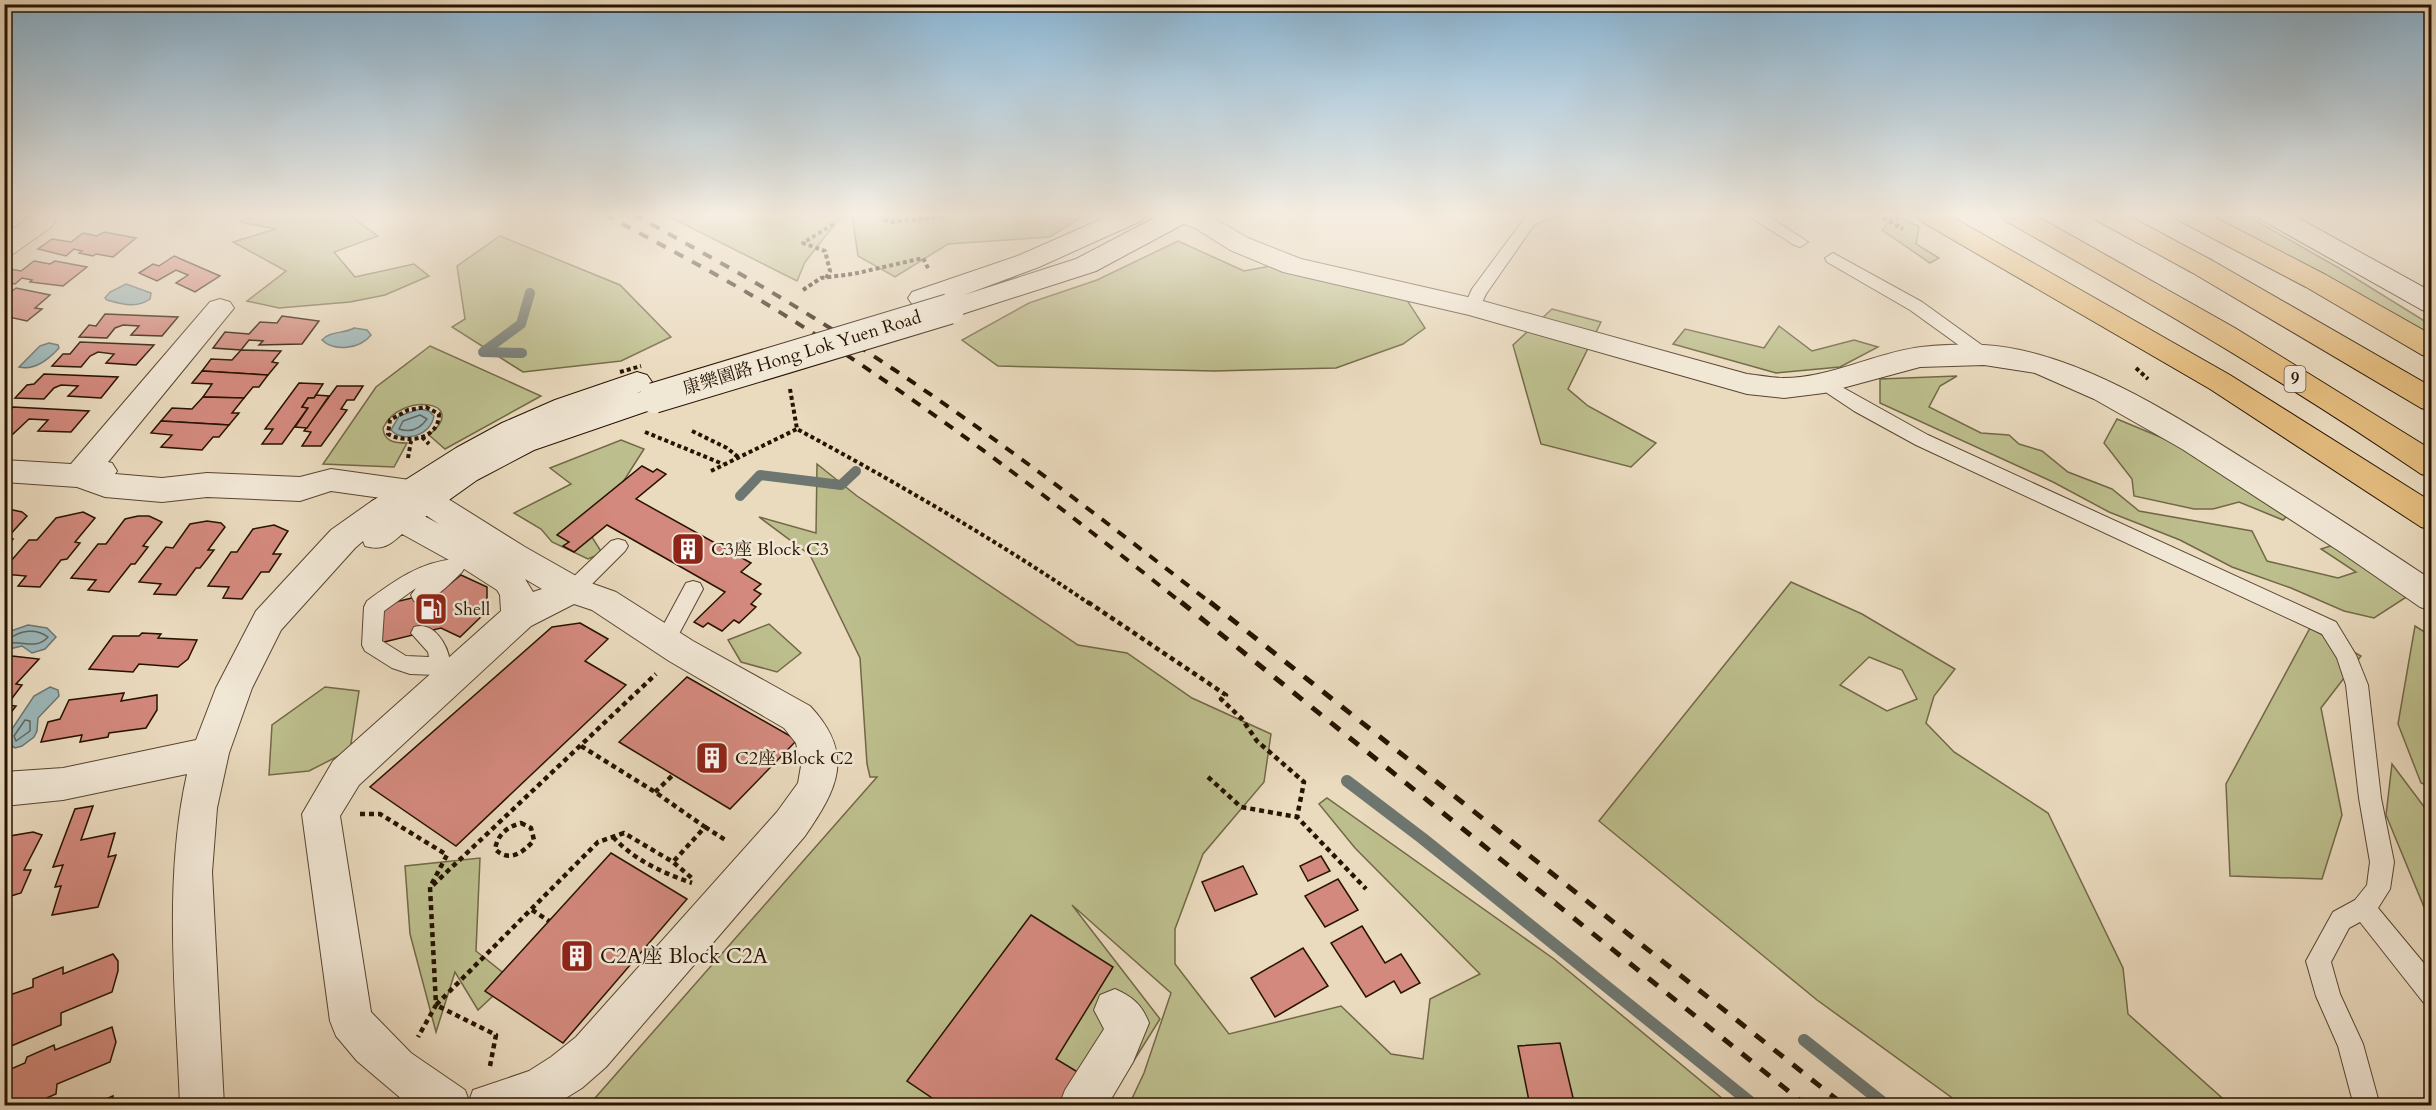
<svg xmlns="http://www.w3.org/2000/svg" width="2436" height="1110" viewBox="0 0 2436 1110" font-family="Cardo,'Noto Serif TC',serif">
<style>
.green{fill:#bdbe8d;stroke:#726846;stroke-width:1.5;fill-rule:evenodd}
.water{fill:#9bb8bb;stroke:#6d7670;stroke-width:1.5}
.lines{fill:none;stroke-linecap:round;stroke-linejoin:round}
.shore{stroke:#61665e;stroke-width:1.5}
.stream-far1{stroke:#6d7670;stroke-width:10}
.stream{stroke:#6d7670;stroke-width:12}
.building{fill:#d3897d;stroke:#271300;stroke-width:1.5}
.lane-casing{stroke:#584530;stroke-width:2}
.street-casing{stroke:#584530;stroke-width:2}
.secondary-casing{stroke:#271300;stroke-width:2}
.highway-casing{stroke:#271300;stroke-width:2}
.path-far1{stroke:#271300;stroke-width:4;stroke-dasharray:4 3;stroke-linecap:butt}
.path{stroke:#271300;stroke-width:4.5;stroke-dasharray:5 4;stroke-linecap:butt}
.lane{fill:#f1e7d5;fill-rule:evenodd}
.street{fill:#f1e7d5;fill-rule:evenodd}
.secondary{fill:#f1e7d5;fill-rule:evenodd}
.highway{fill:#e5bd7f;fill-rule:evenodd}
.rail-far1{stroke:#271300;stroke-width:4;stroke-dasharray:10 10;stroke-linecap:butt}
.rail{stroke:#271300;stroke-width:5;stroke-dasharray:12 12;stroke-linecap:butt}
.secondary-bridge-casing{stroke:#271300;stroke-width:32;stroke-linecap:butt}
.path-bridge{stroke:#271300;stroke-width:4;stroke-dasharray:4 3;stroke-linecap:butt}
.secondary-bridge{stroke:#f1e7d5;stroke-width:30}
.labels{text-anchor:middle;dominant-baseline:central;stroke-width:5;stroke-linejoin:round;paint-order:stroke}
.shield{fill:#f1e7d5;stroke:#645340;stroke-width:1.5}
.shield-label{font-size:16px;font-weight:bold;fill:#271300}
.street-label{font-size:18px;fill:#271300;stroke:#f1e7d5}
.poi-label{font-size:18px;fill:#271300;stroke:#f1e7d5;text-anchor:start}
.near-poi-label{font-size:21px;fill:#271300;stroke:#f1e7d5;text-anchor:start}
</style>
<rect width="100%" height="100%" fill="#eadabe"/>
<filter id="stains"><feTurbulence type="fractalNoise" baseFrequency=".00333" numOctaves="4"/><feColorMatrix values="0 0 0 0 .2 0 0 0 0 .09 0 0 0 0 .02 0 0 0 .5 -.17"/></filter>
<radialGradient id="worn" r=".72"><stop offset=".6" stop-color="#630" stop-opacity="0"/><stop offset="1" stop-color="#630" stop-opacity=".3"/></radialGradient>
<!-- green -->
<g class="green">
<polygon points="245,214 344,214 353,218 378,236 334,252 355,277 414,264 429,276 385,295 350,302 279,308 247,301 286,271 233,242 276,229 240,222"/>
<polygon points="664,214 843,214 805,262 797,281"/>
<polygon points="852,214 1086,214 1050,237 948,244 895,277 858,256"/>
<polygon points="1895,214 1919,227 1916,244 1939,258 1930,263 1882,230"/>
<polygon points="2206,214 2244,214 2339,268 2431,325 2431,339"/>
<polygon points="500,236 620,285 671,337 621,361 523,372 452,327 465,319 457,266"/>
<polygon points="1178,241 1244,271 1303,260 1407,300 1425,328 1403,344 1336,368 1214,371 998,366 962,340 1029,303 1097,280"/>
<polygon points="1552,309 1601,322 1568,389 1588,406 1656,443 1631,467 1541,444 1513,345"/>
<polygon points="1779,326 1812,351 1854,340 1878,347 1840,367 1776,373 1673,344 1685,329 1764,348"/>
<path d="M430,346l111,50 -96,53 -16,-14c42,-34 -29,-44 -46,-7 1,14 12,15 24,15l-13,24 -71,-3 53,-77z"/>
<polygon points="1957,376 1940,386 1929,407 1981,433 2009,435 2019,444 2042,451 2068,472 2112,489 2139,511 2252,531 2267,561 2338,578 2356,572 2321,549 2333,545 2408,596 2374,618 2344,611 2291,588 2232,567 2180,540 2109,512 2053,482 1880,403 1880,379"/>
<polygon points="2117,419 2194,451 2295,508 2283,520 2239,502 2213,509 2194,509 2134,496 2132,479 2104,443"/>
<polygon points="621,440 644,449 609,504 585,526 602,553 588,559 552,542 541,529 514,513 571,484 550,468"/>
<polygon points="817,464 857,496 1078,645 1127,653 1192,698 1271,734 1264,782 1203,854 1175,929 1175,964 1229,1034 1341,1006 1391,1054 1423,1059 1430,999 1480,974 1355,848 1319,804 1327,798 1554,959 1730,1105 1129,1105 1144,1073 1171,993 1072,905 1160,1019 1106,1105 588,1106 877,777 870,777 867,764 860,658 810,555 759,517 816,533"/>
<path d="M1791,582l71,32 93,55 -21,27 -8,27 28,29 94,61 75,155 5,46 102,91h-268l-145,-105 -218,-179zM1869,657l33,13 15,29 -30,12 -47,-26z"/>
<polygon points="769,624 801,653 777,672 741,662 728,640"/>
<polygon points="2415,626 2431,636 2431,787 2421,783 2398,724"/>
<polygon points="2310,628 2361,656 2321,708 2342,815 2322,879 2230,876 2226,784"/>
<polygon points="325,687 359,691 350,750 309,771 269,775 272,725"/>
<polygon points="2392,764 2431,816 2431,924 2386,815"/>
<polygon points="480,858 476,951 511,979 478,1010 455,972 436,1032 410,934 405,866"/>
</g>
<!-- water -->
<g class="water">
<path d="M126,284l25,9 -1,6c-14,10 -28,5 -43,1l-2,-2 5,-6z"/>
<path d="M354,328l13,2 4,5c-11,14 -37,17 -49,5 7,-9 22,-6 32,-12z"/>
<path d="M49,343l9,2 1,3c-10,11 -24,23 -40,19l21,-21z"/>
<path d="M420,409l9,2 5,5c-3,19 -30,28 -43,14l8,-14z"/>
<polygon points="28,625 47,628 56,637 45,649 32,653 22,646 5,650 5,633"/>
<polygon points="50,687 58,690 59,696 38,718 37,731 34,737 22,746 15,748 7,743 8,735 34,696"/>
</g>
<g class="lines">
<!-- shore -->
<g class="shore">
<path d="M420,415l7,4c-7,10 -16,14 -28,10l4,-8z"/>
<path d="M4,638l5,1c12,-9 27,-11 39,-2 -12,14 -27,2 -44,7"/>
<polygon points="25,720 30,721 30,731 16,741 14,736"/>
</g>
<!-- stream-far1 -->
<g class="stream-far1">
<polyline points="522,353 483,352 521,324 530,293"/>
<polyline points="740,496 760,475 841,485 856,471"/>
</g>
<!-- stream -->
<g class="stream">
<polyline points="1347,781 1422,838 1755,1106"/>
<polyline points="1804,1040 1887,1106"/>
</g>
</g>
<!-- building -->
<g class="building">
<polygon points="104,232 136,238 113,257 96,254 93,256 79,253 82,251 74,249 66,256 38,249 52,239 71,242 83,233 97,236"/>
<polygon points="174,256 220,276 195,292 176,283 188,275 176,270 157,281 139,273 153,264 159,266"/>
<polygon points="34,261 50,264 55,261 87,267 63,286 30,282 32,280 22,278 15,284 4,282 4,268 21,271"/>
<polygon points="16,288 50,295 35,308 42,309 27,321 4,316 4,293 8,294"/>
<polygon points="105,314 178,317 162,336 131,335 139,326 123,325 115,328 107,338 79,337 89,325 96,326"/>
<polygon points="282,316 319,321 302,344 259,345 263,341 249,340 241,350 213,348 225,332 249,334 260,322 277,323"/>
<polygon points="80,342 154,345 136,365 106,363 114,354 98,352 90,356 81,367 52,366 63,354 70,354"/>
<polygon points="241,350 281,351 272,362 278,363 268,375 202,371 211,359 232,360"/>
<polygon points="202,371 268,375 259,387 253,387 244,398 203,397 212,384 192,383"/>
<polygon points="44,374 118,377 101,398 68,396 78,386 61,385 54,388 44,399 15,398 27,385 34,384"/>
<polygon points="299,383 323,384 314,398 308,398 302,407 308,408 282,444 262,444 273,429 265,429"/>
<polygon points="337,386 363,386 354,400 347,400 341,409 347,410 321,446 302,446 311,432 304,431"/>
<polygon points="316,395 329,396 307,428 295,427 308,408 302,407 308,398 314,398"/>
<polygon points="203,397 244,398 232,413 239,413 229,425 161,421 172,408 192,409"/>
<polygon points="13,407 89,411 71,432 38,431 48,420 29,419 13,434 4,434 4,417"/>
<polygon points="161,421 229,425 219,437 213,437 202,450 161,447 172,435 151,433"/>
<polygon points="642,466 653,472 657,469 666,474 636,499 751,563 741,572 761,584 754,590 761,594 751,604 756,607 739,623 734,620 722,631 708,623 703,627 694,622 725,592 607,525 574,552 563,546 569,542 557,535"/>
<polygon points="13,510 22,512 27,516 7,538 13,539 4,549 4,511"/>
<polygon points="83,512 95,518 75,542 80,543 67,559 61,560 40,587 18,586 26,576 4,574 4,569 29,540 37,540 56,518"/>
<polygon points="138,516 149,516 162,522 143,546 148,547 135,564 131,564 109,592 88,590 96,580 71,578 98,544 106,544 125,519"/>
<polygon points="207,521 221,523 225,527 208,550 214,550 200,568 196,568 176,595 154,594 161,584 139,582 166,547 173,548 190,524"/>
<polygon points="274,525 288,531 273,554 281,554 269,572 261,572 242,599 223,598 229,587 208,586 231,552 237,552 253,529"/>
<polygon points="461,575 487,587 487,611 460,637 441,628 372,645 374,607 441,591"/>
<polygon points="580,623 608,639 585,661 626,685 456,846 370,787 552,627"/>
<polygon points="142,633 161,634 158,638 197,640 188,659 178,667 139,664 133,672 89,669 113,636 139,636"/>
<polygon points="12,656 39,659 16,684 22,685 7,705 16,706 4,721 4,662 8,662"/>
<polygon points="687,677 797,740 730,809 619,742"/>
<polygon points="124,693 121,701 157,695 157,710 146,728 109,733 108,737 80,742 82,735 41,742 48,722 60,719 69,700"/>
<polygon points="93,806 81,840 115,833 108,857 116,855 98,907 52,915 61,886 55,887 63,865 53,867 75,809"/>
<polygon points="33,832 42,835 24,870 31,870 21,893 11,896 4,909 4,837"/>
<polygon points="611,853 687,899 563,1043 485,991"/>
<polygon points="1321,856 1330,871 1308,881 1300,866"/>
<polygon points="1243,866 1257,894 1215,911 1202,882"/>
<polygon points="1338,879 1358,910 1325,927 1305,896"/>
<polygon points="1031,915 1113,967 1056,1059 1086,1077 1068,1106 944,1106 907,1081"/>
<polygon points="1362,926 1385,963 1401,954 1420,983 1401,993 1394,981 1366,997 1331,943"/>
<polygon points="1303,948 1328,986 1275,1017 1251,978"/>
<polygon points="113,954 118,961 118,971 112,992 61,1013 61,1025 4,1049 4,997 33,987 33,979 63,967 63,974"/>
<polygon points="112,1027 116,1042 110,1062 57,1084 56,1094 28,1106 4,1106 4,1072 25,1063 27,1057 54,1045 55,1050"/>
<polygon points="1560,1043 1575,1106 1530,1106 1518,1046"/>
<polygon points="113,1096 113,1106 90,1106"/>
</g>
<g class="lines">
<!-- lane casing -->
<g class="lane-casing">
<g id="lane">
<polygon points="1531,214 1561,214 1558,217 1542,221 1534,225 1486,294 1478,311 1466,311 1464,307 1472,289 1524,219"/>
<polygon points="1746,214 1765,214 1808,242 1800,247 1794,245"/>
<polygon points="1833,253 1922,302 1990,351 1993,355 1990,359 1978,359 1910,310 1827,262 1825,258"/>
<polygon points="1824,377 1928,435 2336,622 2356,655 2368,685 2381,798 2394,862 2390,889 2378,908 2432,973 2432,1005 2423,1002 2360,922 2349,928 2331,962 2340,994 2363,1044 2380,1106 2354,1106 2338,1046 2316,996 2306,961 2333,912 2355,900 2367,885 2370,862 2359,798 2346,685 2337,658 2322,634 1916,445 1854,411 1818,387 1815,383 1818,379"/>
<polygon points="618,539 625,541 628,546 625,551 580,596 573,598 566,596 563,590 566,584 611,541"/>
<path d="M455,559l7,3 3,5 -3,5c-12,11 -31,34 -48,29l-3,-6 5,-7 -32,23 -2,30 24,15 23,1 -1,-5 -17,-19 3,-6c20,-6 34,18 36,35l12,6 3,6 -3,6 -7,3 -18,-8 -27,-1 -18,-6 -27,-17 -3,-6 2,-38 3,-6c27,-20 53,-39 88,-42z"/>
<polygon points="693,581 700,583 703,589 672,647 665,649 658,647 655,641 658,635 686,583"/>
</g>
</g>
<!-- street casing -->
<g class="street-casing">
<g id="street">
<polygon points="47,214 51,215 55,221 51,227 13,254 4,256 4,235 33,215"/>
<path d="M1169,214h38l41,24 53,21 171,39 275,76c12,1 24,4 36,4 48,0 91,-25 138,-31 20,-2 43,-3 63,-2 93,5 198,75 276,124 58,36 115,73 172,111v31l-12,-4 -81,-56 -157,-102 -88,-50 -59,-26 -51,-8 -64,2 -96,26 -40,5 -37,-4 -278,-79 -186,-43 -53,-22 -35,-22 -22,-8z"/>
<path d="M220,299l10,3 4,6 -126,154 4,1 5,8 -2,3 47,4 45,-5 93,4 31,-8 93,13 4,7 9,3 88,55 60,34 31,11 77,49 117,65c46,49 27,83 -5,130l-199,231 -24,21 -29,18h-143l-53,-45 -21,-25 -6,-15 -28,-207 31,-53 168,-150 -1,-16 -3,-5 -39,-25 -56,-31c-12,11 -20,17 -37,12l-2,-5 -8,7 -74,82 -29,58 -23,65 -12,55 -5,64 12,234h-44c-4,-109 -17,-226 7,-332l-124,26 -59,6v-34l59,-4 133,-28 20,-52 40,-77 75,-81 41,-29 9,-3 -50,-7 -31,10 -93,-4 -45,5 -57,-5 -28,-10 -73,-5v-22l67,4 139,-162zM388,499l23,2 4,7 24,16 -28,-15 -13,-2 -4,-6zM525,579l17,10 -9,3zM574,604l18,6 77,51 115,67 12,15 5,23 -3,17 -21,29 -201,225 -25,20 -22,14 -56,19 -4,11 -4,-11 -54,-37 -40,-41 -31,-196 19,-31 172,-159z"/>
<path d="M1115,989c18,8 27,16 34,34l-16,39 -26,44h-48l6,-16 39,-61 -10,-19 6,-15z"/>
</g>
</g>
<!-- secondary casing -->
<g class="secondary-casing">
<g id="secondary">
<polygon points="1113,214 1147,214 1143,220 1039,267 964,295 1076,259 1162,214 1195,214 1191,220 1096,271 959,315 949,318 939,315 935,309 939,303 957,297 922,307 912,304 908,298 912,292 1020,255"/>
<polygon points="2258,214 2291,214 2432,292 2432,313 2422,310 2262,220"/>
<path d="M637,372l10,3 5,7 -5,7 -10,4 17,-5 11,3 4,7 -4,7 -131,45 -57,30 -66,47c-16,5 -35,-2 -44,-18l5,-8 84,-53 46,-25 53,-23z"/>
</g>
</g>
<!-- highway casing -->
<g class="highway-casing">
<g id="highway">
<polygon points="1915,214 1947,214 2230,375 2432,502 2432,530 2421,527 2210,389 1919,220"/>
<path d="M2000,214h33l202,114 197,122v27l-11,-3c-135,-92 -275,-174 -417,-254z"/>
<polygon points="2092,214 2125,214 2213,261 2432,387 2432,411 2421,408 2193,273 2096,220"/>
<polygon points="2174,214 2208,214 2326,275 2432,335 2432,357 2422,355 2306,287 2178,220"/>
</g>
</g>
<!-- path-far1 -->
<g class="path-far1">
<polyline points="884,214 882,215 885,220 893,222 966,214"/>
<polyline points="1877,214 1903,229"/>
<polyline points="1890,214 1900,220"/>
<polyline points="826,278 830,271 825,251 803,243 835,223"/>
<polyline points="803,290 821,278 853,274 923,258 929,270"/>
<polyline points="2136,368 2148,379"/>
<path d="M790,389l7,40c100,54 199,111 293,175"/>
<path d="M426,407l13,7c0,26 -33,30 -51,20l2,-14 18,-10z"/>
<polyline points="692,431 727,448 738,457"/>
<polyline points="645,432 723,464"/>
<polyline points="422,437 429,444"/>
<polyline points="408,458 411,441"/>
<polyline points="711,471 797,429"/>
</g>
<!-- path -->
<g class="path">
<polyline points="1088,602 1226,695 1221,699 1242,719 1257,741 1304,782 1297,817 1366,889"/>
<polyline points="581,746 655,792 705,827 673,862"/>
<polyline points="1208,777 1241,807 1297,817"/>
<polyline points="655,792 673,775"/>
<polyline points="360,814 380,814 447,855 430,887 436,1005 418,1037"/>
<path d="M521,823l10,5 3,12c-11,13 -25,23 -39,9 3,-15 12,-22 26,-26z"/>
<polyline points="705,827 727,841"/>
<path d="M613,837c21,23 50,36 79,46"/>
<polyline points="433,885 656,674"/>
<polyline points="532,910 549,921"/>
<polyline points="490,1066 496,1035 436,1005 598,842 624,833 673,862 693,879"/>
</g>
<!-- lane -->
<use href="#lane" class="lane"/>
<!-- street -->
<use href="#street" class="street"/>
<!-- secondary -->
<use href="#secondary" class="secondary"/>
<!-- highway -->
<use href="#highway" class="highway"/>
<!-- rail-far1 -->
<g class="rail-far1">
<path d="M604,214c61,33 123,65 182,102 139,87 269,186 397,288"/>
<path d="M633,214c61,34 122,67 181,104 139,86 269,186 398,286"/>
</g>
<!-- rail -->
<g class="rail">
<polyline points="1181,602 1807,1106"/>
<polyline points="1210,602 1845,1106"/>
</g>
<!-- secondary-bridge casing -->
<g class="secondary-bridge-casing">
<polyline id="secondary-bridge" points="654,398 949,309"/>
</g>
<!-- path-bridge -->
<polyline class="path-bridge" points="620,372 641,366"/>
<!-- secondary-bridge -->
<use href="#secondary-bridge" class="secondary-bridge"/>
</g>
<!-- sky -->
<linearGradient id="sky" x2="0" y2="1"><stop stop-color="#89b6d6"/><stop offset="0.58" stop-color="#f6eee2"/><stop offset="1" stop-color="#f6eee2" stop-opacity="0"/></linearGradient>
<rect width="2436" height="370" fill="url(#sky)"/>
<!-- icons -->
<defs>
<g id="building-square" transform="scale(1.725)"><rect x="-9" y="-9" width="18" height="18" rx="4" fill="#8f2418" stroke="#f1e7d5"/><path d="M-4-6H4V6H1V3H-1V6H-4ZM-2.5-4.3h1.7v1.8h-1.7ZM.8-4.3h1.7v1.8H.8ZM-2.5-1h1.7V.8h-1.7ZM.8-1h1.7V.8H.8Z" fill="#fff"/></g>
<g id="fuel-square" transform="scale(1.725)"><rect x="-9" y="-9" width="18" height="18" rx="4" fill="#8f2418" stroke="#f1e7d5"/><path d="M-5.5-6h7V0h2V4h1.3V-2.5L3-4.5l.8-.8L6-3V5H2.5V1h-1V6h-7ZM-4.2-4.7v3.2H.2V-4.7Z" fill="#fff"/></g>
</defs>
<g fill-rule="evenodd">
<use href="#building-square" x="688" y="549"/>
<use href="#fuel-square" x="431" y="609"/>
<use href="#building-square" x="712" y="758"/>
<use href="#building-square" x="577" y="956"/>
</g>
<g class="labels">
<!-- shield labels -->
<rect class="shield" x="2284.5" y="366" width="21" height="26" rx="4.5"/>
<g class="shield-label">
<text x="2295" y="379">9</text>
</g>
<!-- street labels -->
<g class="street-label">
<text transform="translate(802 353) rotate(-17)">康樂園路 Hong Lok Yuen Road</text>
</g>
<!-- poi labels -->
<g class="poi-label">
<text x="711" y="549">C3座 Block C3</text>
<text x="454" y="609">Shell</text>
<text x="735" y="758">C2座 Block C2</text>
</g>
<!-- near-poi labels -->
<g class="near-poi-label">
<text x="600" y="956">C2A座 Block C2A</text>
</g>
</g>
<!-- margin -->
<rect width="2436" height="1110" fill="none" stroke="#eadabe" stroke-width="24"/>
<rect x="6" y="6" width="2424" height="1098" fill="none" stroke="#271300" stroke-width="3"/>
<rect x="12" y="12" width="2412" height="1086" fill="none" stroke="#271300" stroke-width="1.5"/>
<rect width="100%" height="100%" filter="url(#stains)"/>
<rect width="100%" height="100%" fill="url(#worn)"/>
</svg>
